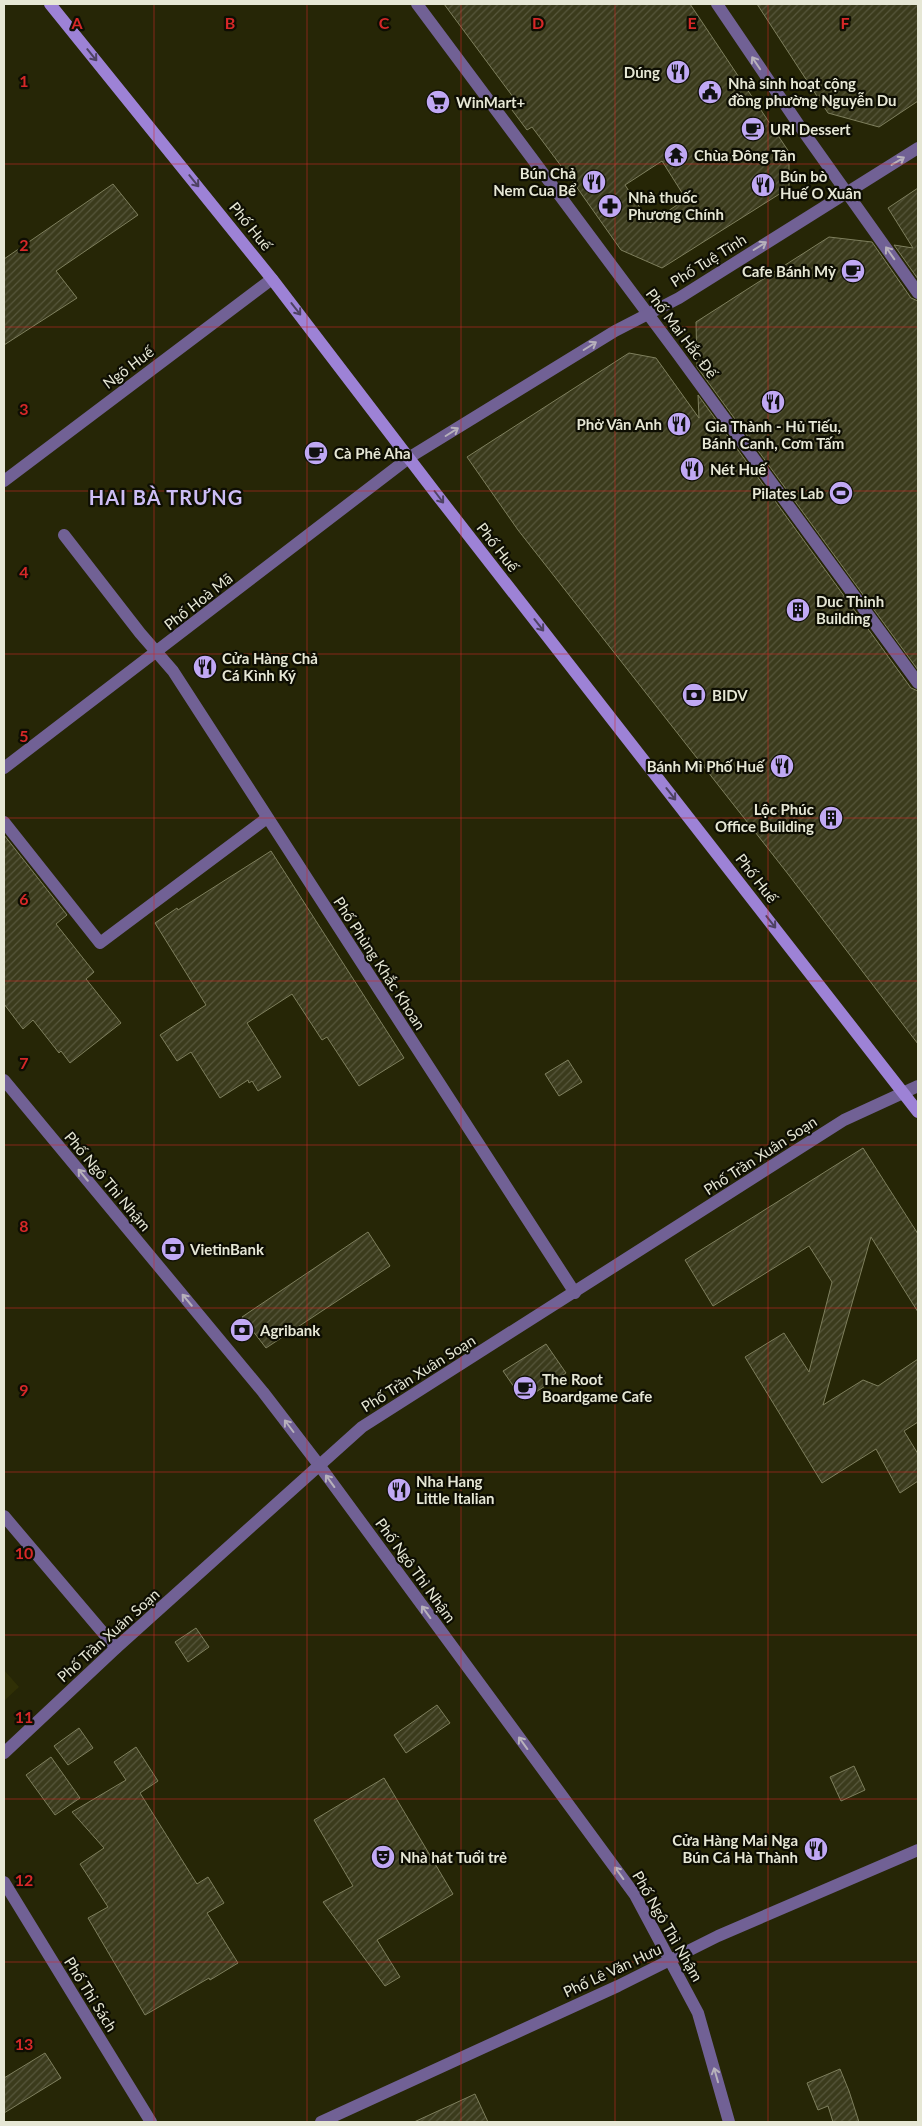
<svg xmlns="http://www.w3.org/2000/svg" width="922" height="2126" viewBox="0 0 922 2126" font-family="Lato,sans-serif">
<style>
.built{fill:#303006}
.building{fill:url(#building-hatch);stroke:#7e7f5d;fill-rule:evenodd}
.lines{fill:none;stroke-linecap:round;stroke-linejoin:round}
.minor{stroke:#716195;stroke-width:12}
.tertiary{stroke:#716195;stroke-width:12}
.secondary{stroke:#9d82d6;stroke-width:12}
.oneway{stroke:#4e4262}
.oneway2{stroke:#b7b1bb}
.grid{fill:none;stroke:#d62828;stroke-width:1;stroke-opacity:0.55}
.labels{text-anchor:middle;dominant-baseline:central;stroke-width:4.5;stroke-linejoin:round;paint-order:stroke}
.poi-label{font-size:15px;font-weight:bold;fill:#e6e7d5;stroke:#0e0e03;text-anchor:start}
.street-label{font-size:15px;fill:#e6e7d5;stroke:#0e0e03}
.district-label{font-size:20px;font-weight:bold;letter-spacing:1px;fill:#cdbdf5;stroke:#0e0e03}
.grid-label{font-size:16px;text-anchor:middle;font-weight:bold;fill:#d62828;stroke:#0e0e03;stroke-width:4.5;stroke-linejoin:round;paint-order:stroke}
</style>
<defs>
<pattern id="building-hatch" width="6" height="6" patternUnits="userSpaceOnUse" patternTransform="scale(1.25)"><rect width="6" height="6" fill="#3b3b1c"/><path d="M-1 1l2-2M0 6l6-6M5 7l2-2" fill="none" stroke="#57573c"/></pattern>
</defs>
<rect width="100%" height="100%" fill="#262606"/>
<!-- built -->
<polygon class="built" points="4,1670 19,1687 4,1701"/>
<!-- building -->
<g class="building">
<path d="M444,4h246l99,148v36l-127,80 -41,-18 -48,-68 -41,-55 -5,3 -15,-20 7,-5zM662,161l24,38 -36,24 -25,-38z"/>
<polygon points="757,4 918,4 918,101 879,127 828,113"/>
<polygon points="113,184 138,215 56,271 77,298 4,345 4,259"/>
<polygon points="918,188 918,279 894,245 913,248 888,208"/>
<polygon points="829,237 872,242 911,298 918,301 918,670 697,367 696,322"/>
<polygon points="629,353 656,358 699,418 698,395 911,688 918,691 918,1044 788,874 518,530 467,457"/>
<polygon points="4,835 67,915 56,924 94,972 86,979 121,1023 70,1063 61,1051 59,1053 33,1020 23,1029 4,1004"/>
<polygon points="271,851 404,1058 359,1086 327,1037 322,1040 292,994 247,1023 281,1077 258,1091 252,1081 249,1083 248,1080 220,1098 191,1052 177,1061 160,1035 206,1005 155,923 177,908 178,910"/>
<polygon points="568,1060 582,1082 559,1096 545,1074"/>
<polygon points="863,1148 918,1234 918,1312 871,1237 823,1405 863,1380 878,1386 918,1359 918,1422 904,1431 918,1454 918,1481 900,1493 876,1449 822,1483 745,1357 784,1333 809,1372 832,1282 809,1246 713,1306 685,1260"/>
<polygon points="368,1232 390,1266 266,1348 242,1317"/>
<polygon points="546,1344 566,1373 523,1400 503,1371"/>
<polygon points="196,1628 209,1647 188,1662 175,1642"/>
<polygon points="437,1705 450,1723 406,1753 394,1735"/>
<polygon points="79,1728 93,1748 68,1765 54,1746"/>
<polygon points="136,1747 158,1781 140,1793 197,1884 208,1877 224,1903 207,1913 238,1963 210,1980 209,1978 145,2015 88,1918 108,1907 80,1864 104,1848 72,1812 126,1780 114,1762"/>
<polygon points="51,1757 80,1798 55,1815 26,1775"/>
<polygon points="854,1766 865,1790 841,1801 830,1777"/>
<polygon points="384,1778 453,1894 377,1940 400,1977 385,1986 323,1902 353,1886 314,1820"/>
<polygon points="45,2053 61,2078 4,2113 4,2078"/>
<polygon points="840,2069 849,2091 859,2122 833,2122 828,2106 818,2110 807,2083"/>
<polygon points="475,2094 488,2122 414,2122"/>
</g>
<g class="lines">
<!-- minor -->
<g class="minor">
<polyline points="417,4 677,353 918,683"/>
<polyline points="717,4 803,131 918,293"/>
<polyline points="4,481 272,279"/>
<polyline points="64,535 140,633 173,671 575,1293"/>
<polyline points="4,768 410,457 615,331 679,298 918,148"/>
<polyline points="4,822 100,943 267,818"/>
<polyline points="4,1516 116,1648"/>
<polyline points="4,1882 151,2122"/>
</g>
<!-- tertiary -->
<g class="tertiary">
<polyline points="4,1080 263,1392 319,1465 635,1895 698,2013 729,2122"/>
<polyline points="4,1753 116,1648 362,1427 844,1120 918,1086"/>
<polyline points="321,2122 618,1986 718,1936 918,1850"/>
</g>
<!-- secondary -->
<polyline class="secondary" points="50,4 272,279 437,495 918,1112"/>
</g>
<!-- one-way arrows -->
<defs><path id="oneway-shaft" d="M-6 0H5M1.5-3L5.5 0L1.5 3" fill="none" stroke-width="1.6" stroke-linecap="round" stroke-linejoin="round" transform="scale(1.25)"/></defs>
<g class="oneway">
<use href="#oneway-shaft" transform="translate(92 55) rotate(51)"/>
<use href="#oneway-shaft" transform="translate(194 181) rotate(51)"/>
<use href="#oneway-shaft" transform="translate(296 309) rotate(52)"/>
<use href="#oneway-shaft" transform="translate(439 497) rotate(53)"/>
<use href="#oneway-shaft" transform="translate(539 625) rotate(52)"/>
<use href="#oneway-shaft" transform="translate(671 794) rotate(52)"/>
<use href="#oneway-shaft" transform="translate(771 922) rotate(52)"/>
</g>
<g class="oneway2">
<use href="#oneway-shaft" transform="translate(756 63) rotate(-124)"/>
<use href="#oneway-shaft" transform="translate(898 161) rotate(-31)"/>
<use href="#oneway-shaft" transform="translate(760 246) rotate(-32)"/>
<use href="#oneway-shaft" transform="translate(890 253) rotate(-125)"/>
<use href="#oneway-shaft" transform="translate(590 346) rotate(-32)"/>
<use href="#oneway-shaft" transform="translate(452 432) rotate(-32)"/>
<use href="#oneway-shaft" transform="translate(83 1175) rotate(-130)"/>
<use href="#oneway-shaft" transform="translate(187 1300) rotate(-130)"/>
<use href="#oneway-shaft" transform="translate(289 1426) rotate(-127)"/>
<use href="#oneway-shaft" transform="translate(330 1481) rotate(-126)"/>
<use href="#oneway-shaft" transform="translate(426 1612) rotate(-126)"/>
<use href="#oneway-shaft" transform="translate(523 1743) rotate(-126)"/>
<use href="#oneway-shaft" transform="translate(619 1873) rotate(-126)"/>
<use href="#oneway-shaft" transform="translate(716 2075) rotate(-106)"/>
</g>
<!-- grid -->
<path class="grid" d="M154,4v2118M307,4v2118M461,4v2118M615,4v2118M768,4v2118M4,164h914M4,327h914M4,491h914M4,654h914M4,818h914M4,981h914M4,1145h914M4,1308h914M4,1472h914M4,1635h914M4,1799h914M4,1962h914"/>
<!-- icons -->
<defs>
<g id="restaurant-disc" transform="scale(1.25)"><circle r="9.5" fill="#c0a8f4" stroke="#0e0e03"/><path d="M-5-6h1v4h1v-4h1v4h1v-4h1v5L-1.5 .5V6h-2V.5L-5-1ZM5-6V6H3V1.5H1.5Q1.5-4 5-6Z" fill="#111"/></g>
<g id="civic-disc" transform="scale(1.25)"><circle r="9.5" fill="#c0a8f4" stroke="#0e0e03"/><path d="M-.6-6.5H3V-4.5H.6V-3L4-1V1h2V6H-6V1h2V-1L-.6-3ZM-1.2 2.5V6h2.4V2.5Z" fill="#111"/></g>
<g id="supermarket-disc" transform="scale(1.25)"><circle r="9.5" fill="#c0a8f4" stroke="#0e0e03"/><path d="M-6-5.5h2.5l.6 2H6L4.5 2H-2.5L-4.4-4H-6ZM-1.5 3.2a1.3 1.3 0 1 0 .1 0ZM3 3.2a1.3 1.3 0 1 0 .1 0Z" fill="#111"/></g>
<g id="cafe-disc" transform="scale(1.25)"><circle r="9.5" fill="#c0a8f4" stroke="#0e0e03"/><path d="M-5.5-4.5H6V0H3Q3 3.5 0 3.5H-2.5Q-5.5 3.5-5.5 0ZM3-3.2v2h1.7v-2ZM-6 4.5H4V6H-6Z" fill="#111"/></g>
<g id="temple-disc" transform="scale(1.25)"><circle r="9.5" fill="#c0a8f4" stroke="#0e0e03"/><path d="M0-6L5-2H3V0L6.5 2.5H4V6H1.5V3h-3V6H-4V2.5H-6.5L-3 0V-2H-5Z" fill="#111"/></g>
<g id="pharmacy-disc" transform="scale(1.25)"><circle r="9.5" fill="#c0a8f4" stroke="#0e0e03"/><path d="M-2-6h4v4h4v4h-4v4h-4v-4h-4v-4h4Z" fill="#111"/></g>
<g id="stadium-disc" transform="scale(1.25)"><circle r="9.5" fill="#c0a8f4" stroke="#0e0e03"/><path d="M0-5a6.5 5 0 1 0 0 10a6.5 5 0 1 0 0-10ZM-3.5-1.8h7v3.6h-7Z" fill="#111"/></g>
<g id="building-disc" transform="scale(1.25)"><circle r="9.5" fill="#c0a8f4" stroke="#0e0e03"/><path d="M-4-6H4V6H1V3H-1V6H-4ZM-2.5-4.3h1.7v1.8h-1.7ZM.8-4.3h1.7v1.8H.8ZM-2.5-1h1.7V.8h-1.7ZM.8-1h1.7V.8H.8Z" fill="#111"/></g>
<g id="bank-disc" transform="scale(1.25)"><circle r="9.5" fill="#c0a8f4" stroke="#0e0e03"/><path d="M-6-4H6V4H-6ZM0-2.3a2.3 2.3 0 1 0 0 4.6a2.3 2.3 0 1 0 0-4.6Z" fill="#111"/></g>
<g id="theatre-disc" transform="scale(1.25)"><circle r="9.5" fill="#c0a8f4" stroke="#0e0e03"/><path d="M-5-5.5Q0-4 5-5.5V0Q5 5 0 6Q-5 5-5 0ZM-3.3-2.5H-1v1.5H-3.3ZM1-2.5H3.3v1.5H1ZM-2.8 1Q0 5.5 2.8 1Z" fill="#111"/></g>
</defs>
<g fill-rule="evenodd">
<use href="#restaurant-disc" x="678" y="72"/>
<use href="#civic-disc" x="710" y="92"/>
<use href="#supermarket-disc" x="438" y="102"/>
<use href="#cafe-disc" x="753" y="129"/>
<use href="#temple-disc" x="676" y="155"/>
<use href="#restaurant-disc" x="594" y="182"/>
<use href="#restaurant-disc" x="763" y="185"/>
<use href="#pharmacy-disc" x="610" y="206"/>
<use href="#cafe-disc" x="853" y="271"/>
<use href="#restaurant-disc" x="773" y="402"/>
<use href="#restaurant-disc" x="679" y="424"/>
<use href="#cafe-disc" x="316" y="453"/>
<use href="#restaurant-disc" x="692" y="469"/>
<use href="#stadium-disc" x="841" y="493"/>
<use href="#building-disc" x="798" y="610"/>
<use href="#restaurant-disc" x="205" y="667"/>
<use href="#bank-disc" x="694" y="695"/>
<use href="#restaurant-disc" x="782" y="766"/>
<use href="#building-disc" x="831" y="818"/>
<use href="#bank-disc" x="173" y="1249"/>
<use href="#bank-disc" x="242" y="1330"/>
<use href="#cafe-disc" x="525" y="1388"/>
<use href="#restaurant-disc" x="399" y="1490"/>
<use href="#restaurant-disc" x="816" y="1849"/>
<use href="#theatre-disc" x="383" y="1857"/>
</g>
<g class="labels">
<!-- poi labels -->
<g class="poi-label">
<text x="660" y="72" text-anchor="end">Dúng</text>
<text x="728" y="83">Nhà sinh hoạt cộng<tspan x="728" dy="17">đồng phường Nguyễn Du</tspan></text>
<text x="456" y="102">WinMart+</text>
<text x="770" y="129">URI Dessert</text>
<text x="694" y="155">Chùa Đông Tân</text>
<text x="576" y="173" text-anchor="end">Bún Chả<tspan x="576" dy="17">Nem Cua Bể</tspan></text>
<text x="780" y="176">Bún bò<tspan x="780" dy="17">Huế O Xuân</tspan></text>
<text x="628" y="197">Nhà thuốc<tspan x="628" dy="17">Phương Chính</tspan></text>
<text x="836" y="271" text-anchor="end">Cafe Bánh Mỳ</text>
<text x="662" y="424" text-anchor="end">Phở Vân Anh</text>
<text x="773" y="426" text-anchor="middle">Gia Thành - Hủ Tiếu,<tspan x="773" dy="17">Bánh Canh, Cơm Tấm</tspan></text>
<text x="334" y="453">Cà Phê Aha</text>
<text x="710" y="469">Nét Huế</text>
<text x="824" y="493" text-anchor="end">Pilates Lab</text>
<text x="816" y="601">Duc Thinh<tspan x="816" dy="17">Building</tspan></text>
<text x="222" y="658">Cửa Hàng Chả<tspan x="222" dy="17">Cá Kình Ký</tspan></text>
<text x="712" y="695">BIDV</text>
<text x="764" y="766" text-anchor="end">Bánh Mì Phố Huế</text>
<text x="814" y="809" text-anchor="end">Lộc Phúc<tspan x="814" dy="17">Office Building</tspan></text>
<text x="190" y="1249">VietinBank</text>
<text x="260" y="1330">Agribank</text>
<text x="542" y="1379">The Root<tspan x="542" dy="17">Boardgame Cafe</tspan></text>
<text x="416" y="1481">Nha Hang<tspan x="416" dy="17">Little Italian</tspan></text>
<text x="798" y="1840" text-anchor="end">Cửa Hàng Mai Nga<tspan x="798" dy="17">Bún Cá Hà Thành</tspan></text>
<text x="400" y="1857">Nhà hát Tuổi trẻ</text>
</g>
<!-- street labels -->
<g class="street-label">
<text transform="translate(251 226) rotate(51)">Phố Huế</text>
<text transform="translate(708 260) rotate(-32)">Phố Tuệ Tĩnh</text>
<text transform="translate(682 333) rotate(53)">Phố Mai Hắc Đế</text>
<text transform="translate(128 367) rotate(-37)">Ngõ Huế</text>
<text transform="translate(498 547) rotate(52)">Phố Huế</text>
<text transform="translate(198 601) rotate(-38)">Phố Hoà Mã</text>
<text transform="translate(757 878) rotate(52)">Phố Huế</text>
<text transform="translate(380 963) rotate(57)">Phố Phùng Khắc Khoan</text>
<text transform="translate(760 1155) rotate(-33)">Phố Trần Xuân Soạn</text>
<text transform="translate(108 1181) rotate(50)">Phố Ngô Thì Nhậm</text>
<text transform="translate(418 1373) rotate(-32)">Phố Trần Xuân Soạn</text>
<text transform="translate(416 1570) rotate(54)">Phố Ngô Thì Nhậm</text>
<text transform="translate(108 1635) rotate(-42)">Phố Trần Xuân Soạn</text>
<text transform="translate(668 1926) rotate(60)">Phố Ngô Thì Nhậm</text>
<text transform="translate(612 1970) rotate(-25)">Phố Lê Văn Hưu</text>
<text transform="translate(91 1994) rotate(58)">Phố Thi Sách</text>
</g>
<!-- district labels -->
<g class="district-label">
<text x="166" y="497">HAI BÀ TRƯNG</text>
</g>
</g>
<g class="grid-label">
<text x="77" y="29">A</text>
<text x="230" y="29">B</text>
<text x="384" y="29">C</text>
<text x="538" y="29">D</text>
<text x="692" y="29">E</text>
<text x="845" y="29">F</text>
<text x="24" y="87">1</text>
<text x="24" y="251">2</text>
<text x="24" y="415">3</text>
<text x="24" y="578">4</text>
<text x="24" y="742">5</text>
<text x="24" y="905">6</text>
<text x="24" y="1069">7</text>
<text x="24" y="1232">8</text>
<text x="24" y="1396">9</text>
<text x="24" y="1559">10</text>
<text x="24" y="1723">11</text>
<text x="24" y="1886">12</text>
<text x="24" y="2050">13</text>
</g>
<!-- border -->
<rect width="922" height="2126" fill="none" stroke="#e6e7d5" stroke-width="10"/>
</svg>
